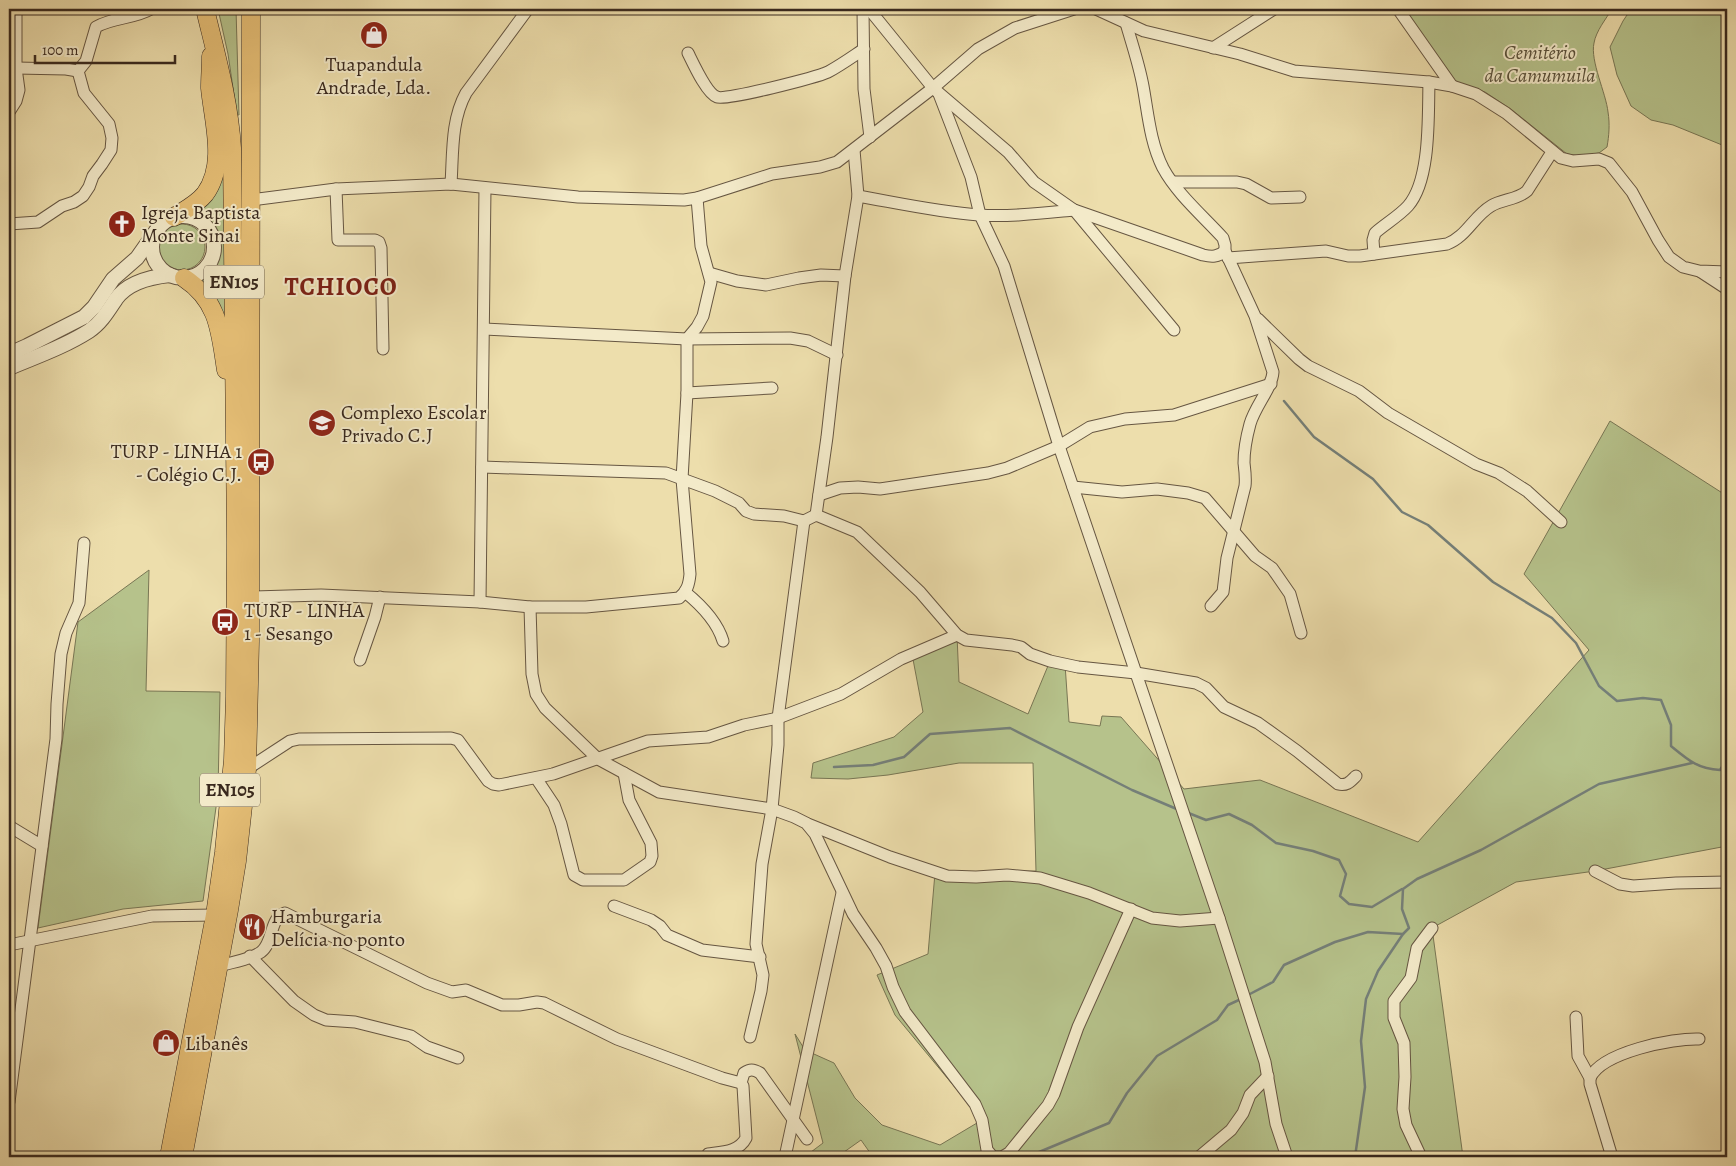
<svg xmlns="http://www.w3.org/2000/svg" width="1736" height="1166" viewBox="0 0 1736 1166" font-family="Alegreya,serif">
<style>
.green{fill:#b6c28b;stroke:#787654}
.lines{fill:none;stroke-linecap:round;stroke-linejoin:round}
.stream{stroke:#757f78;stroke-width:2.5}
.minor-casing{stroke:#665642;stroke-width:13}
.tertiary-casing{stroke:#665642;stroke-width:16}
.primary-casing{stroke:#39291e;stroke-width:19}
.minor{stroke:#f3eac9;stroke-width:11}
.tertiary{stroke:#f3eac9;stroke-width:14}
.primary{stroke:#e6bf76;stroke-width:18}
.labels{text-anchor:middle;dominant-baseline:central;stroke-width:4;stroke-linejoin:round;paint-order:stroke}
.shield{fill:#f3eac9;stroke:#716351;stroke-width:1}
.shield-label{font-size:19px;font-weight:bold;fill:#39291e}
.park-label{font-size:20px;font-style:italic;fill:#584f39;stroke:#f3eac9}
.poi-label{font-size:20px;fill:#39291e;stroke:#f3eac9;text-anchor:start}
.district-label{font-size:25px;font-weight:bold;letter-spacing:1px;fill:#7a1f14;stroke:#f3eac9}
</style>
<rect width="100%" height="100%" fill="#eddeac"/>
<filter id="stains"><feTurbulence type="fractalNoise" baseFrequency=".004" numOctaves="4"/><feColorMatrix values="0 0 0 0 .2 0 0 0 0 .09 0 0 0 0 .02 0 0 0 .5 -.17"/></filter>
<radialGradient id="worn" r=".72"><stop offset=".6" stop-color="#630" stop-opacity="0"/><stop offset="1" stop-color="#630" stop-opacity=".3"/></radialGradient>
<!-- green -->
<g class="green">
<polygon points="218,9 236,9 239,115 237,115 228,54"/>
<path d="M1404,9h208c-6,10 -16,22 -18,34 -4,18 12,50 14,69 2,12 1,24 -1,35l-8,6 -19,3 -13,-2 -55,-44 -27,-18 -28,-9z"/>
<polygon points="1631,9 1727,9 1727,147 1673,125 1651,120 1631,106 1617,75 1610,47 1623,21"/>
<path d="M221,148l4,45v133l-26,-46c19,-12 29,-36 14,-56 -4,-6 -10,-8 -12,-15z"/>
<circle cx="182" cy="247" r="23"/>
<polygon points="1610,421 1727,496 1727,846 1595,871 1516,882 1432,928 1463,1157 873,1157 861,1140 837,1157 815,1157 811,1152 823,1143 795,1034 805,1050 834,1063 855,1098 882,1125 940,1145 982,1120 895,1015 877,975 928,954 935,873 1036,871 1033,763 959,763 888,775 848,779 811,778 813,763 894,737 923,712 912,654 957,635 959,682 1028,714 1050,661 1065,664 1069,722 1100,726 1102,716 1121,717 1184,789 1260,780 1418,842 1589,650 1524,574"/>
<polygon points="149,570 146,691 220,692 218,793 203,901 123,909 38,928 78,622"/>
</g>
<g class="lines">
<!-- stream -->
<g class="stream">
<path d="M1284,401l30,36 59,42 29,33 26,13 65,57 59,36 24,25 23,43 18,15 26,-3 18,2 10,25v21c17,14 27,23 49,24l7,-11"/>
<polyline points="834,767 873,765 904,757 930,734 1010,728 1132,790 1179,810"/>
<polyline points="1186,812 1206,820 1229,814 1252,825 1276,843 1313,851 1339,860 1346,874 1340,896 1349,904 1372,907 1402,889"/>
<polyline points="1248,995 1273,982 1284,965 1335,942 1368,932 1403,934 1409,928 1402,909 1403,889 1417,879 1481,850 1599,784 1692,763"/>
<polyline points="1027,1157 1109,1123 1127,1093 1157,1056 1217,1020 1228,1005 1241,999"/>
<polyline points="1355,1157 1365,1087 1361,1041 1366,999 1378,971 1403,934"/>
</g>
<!-- minor casing -->
<g class="minor-casing">
<g id="minor">
<polyline points="863,9 864,89 870,137"/>
<path d="M869,9l64,79 75,64 26,30 40,28 129,45c9,2 15,2 22,-4"/>
<polyline points="1096,9 1144,31 1240,54 1294,71 1429,82 1452,86 1476,94 1506,113 1561,158 1573,161 1599,159 1609,163 1632,192 1658,240 1669,257 1683,267 1699,271 1727,272"/>
<polyline points="1398,9 1452,86"/>
<path d="M1126,23c6,21 13,41 17,63 5,27 7,56 20,82 14,26 40,48 60,70l2,7v6l30,65 18,56c-1,16 -18,34 -23,52 -3,11 -6,27 -6,39 1,8 2,15 1,23l-18,72 -4,34 -12,14"/>
<polyline points="1213,48 1274,9"/>
<path d="M688,53c5,10 19,41 29,44 9,4 100,-20 111,-25 13,-7 24,-15 36,-23"/>
<polyline points="16,68 66,69 78,71"/>
<polyline points="939,94 971,177 980,215 1004,266 1059,446 1219,918 1265,1062 1276,1124 1287,1157"/>
<polyline points="9,112 16,101 19,90 16,68 16,9"/>
<polyline points="1173,182 1237,182 1246,184 1271,198 1300,197"/>
<path d="M451,184c2,-31 0,-64 15,-91l62,-84"/>
<polyline points="336,189 338,240 375,240 379,242 381,248 383,349"/>
<path d="M858,196c40,7 80,16 121,19 31,2 64,-2 95,-5"/>
<polyline points="251,200 336,189 451,184 578,197 684,200 697,198 772,174 820,167 837,162 933,88 978,49 1015,28 1074,9"/>
<polyline points="1075,211 1174,330"/>
<path d="M9,224l29,-2 24,-16 12,-4 9,-6 6,-9 4,-11 9,-12 9,-14 1,-12 -3,-14 -25,-31 -6,-22 8,-10 10,-34c17,-10 38,-8 55,-18"/>
<path d="M1374,254l-1,-14 2,-7c10,-9 24,-17 33,-27 23,-26 20,-91 21,-124"/>
<path d="M1228,258l98,-7 22,5h12l87,-12c19,-7 27,-28 44,-38 11,-7 26,-6 36,-15l25,-39"/>
<polyline points="1701,272 1727,289"/>
<polyline points="709,273 737,281 766,285 799,278 821,275 845,276"/>
<polyline points="1258,319 1299,359 1308,366 1359,391 1388,413 1476,464 1499,473 1527,491 1561,522"/>
<polyline points="484,329 687,339 790,338 808,341 837,355"/>
<polyline points="687,393 772,388"/>
<path d="M482,467l184,6 49,18 24,12 7,8 8,3 30,2 20,5 12,-6 41,17 63,60 37,43 9,5 46,5 9,2 9,7 20,7 28,6 58,6 60,10 10,5 18,19 34,16 39,28 41,33c9,2 12,-2 18,-8"/>
<polyline points="1073,487 1122,492 1157,489 1188,493 1205,498 1255,556 1272,568 1290,594 1301,633"/>
<polyline points="819,495 840,488 858,487 880,489 988,473 1007,468 1059,446 1090,427 1125,419 1174,415 1271,384"/>
<polyline points="816,515 827,437 845,276 858,196 854,150"/>
<path d="M685,592c16,13 32,29 38,49"/>
<path d="M250,597l71,-2 159,7 50,5h56l93,-9c8,-7 10,-13 11,-24l-8,-95 5,-86v-54l10,-12 6,-11 8,-34 -10,-36 -4,-48"/>
<path d="M480,602c2,-138 4,-276 5,-414"/>
<polyline points="530,607 532,674 536,694 545,708 598,759 659,792 772,809 794,817 806,823 815,834 853,914 876,948 886,966 893,987 905,1012 975,1104 982,1120 987,1150 993,1157 1002,1157 1009,1153 1048,1105 1054,1094 1078,1027 1131,909"/>
<polyline points="360,660 375,617 380,597"/>
<polyline points="247,769 290,741 299,739 451,738 458,740 488,781 493,784 499,785 553,774 648,741 708,737 744,725 778,718 841,694 901,659 957,635"/>
<polyline points="536,778 554,805 561,824 574,875 583,880 624,880 650,862 652,856 651,843 629,800 624,773"/>
<polyline points="808,824 890,857 947,876 976,877 1007,875 1040,878 1089,893 1152,918 1180,921 1219,918"/>
<polyline points="9,826 42,846"/>
<polyline points="1595,871 1620,884 1633,886 1676,883 1727,882"/>
<polyline points="614,906 651,920 660,926 667,935 702,950 760,957"/>
<polyline points="9,945 152,916 215,915"/>
<polyline points="250,956 294,1001 314,1015 326,1020 355,1022 411,1036 427,1047 458,1058"/>
<path d="M219,966c13,-4 31,-6 42,-14 13,-10 8,-34 24,-39l142,70 25,9 14,-2 36,15h17l18,-3 7,1 73,36 105,39 19,5"/>
<polyline points="1576,1017 1578,1056 1590,1078 1590,1084 1612,1157"/>
<polyline points="750,1037 761,991 763,975 756,944 762,864 772,809 778,745 778,718 804,521"/>
<path d="M1590,1078c12,-26 83,-40 109,-39"/>
<polyline points="9,1102 56,739 57,704 61,654 66,633 79,603 84,543"/>
<path d="M708,1154c14,-2 31,-2 38,-16l-3,-52 -2,-3 3,-10c6,-4 9,-4 16,0l47,66"/>
<polyline points="785,1157 842,893"/>
<polyline points="1199,1157 1231,1130 1243,1113 1250,1095 1268,1076"/>
<polyline points="1421,1157 1406,1125 1403,1109 1405,1077 1404,1043 1394,1018 1394,1001 1411,978 1417,948 1432,928"/>
</g>
</g>
<!-- tertiary casing -->
<g class="tertiary-casing">
<g id="tertiary">
<circle cx="183" cy="247" r="31"/>
<polyline points="9,354 27,346 84,317 94,307 113,279 137,258 156,231"/>
<path d="M9,368c26,-11 55,-21 80,-37 12,-8 19,-20 27,-32 12,-17 34,-22 54,-24"/>
</g>
</g>
<!-- primary casing -->
<g class="primary-casing">
<g id="primary">
<path d="M174,217c11,-7 23,-13 31,-23 22,-30 8,-73 5,-106 0,-11 1,-21 1,-32"/>
<path d="M184,278c35,23 36,54 42,92"/>
<path d="M169,1157l46,-242 9,-63 9,-92 2,-63 1,-155 -4,-394c-3,-48 -16,-93 -27,-139"/>
<polyline points="183,1157 229,910 237,861 247,769 250,641 251,9"/>
</g>
</g>
<!-- minor -->
<use href="#minor" class="minor"/>
<!-- tertiary -->
<use href="#tertiary" class="tertiary"/>
<!-- primary -->
<use href="#primary" class="primary"/>
</g>
<!-- icons -->
<defs>
<g id="shop-disc" transform="scale(1.4375)"><circle r="9.5" fill="#8f2418" stroke="#f3eac9"/><path d="M-5-2.5h2.3a2.7 3.5 0 0 1 5.4 0H5L5.5 6h-11ZM-1.5-2.5h3a1.5 2.3 0 0 0-3 0Z" fill="#fff"/></g>
<g id="church-disc" transform="scale(1.4375)"><circle r="9.5" fill="#8f2418" stroke="#f3eac9"/><path d="M-1.2-6h2.4v3.5h3.3v2.4h-3.3V6h-2.4V-.1h-3.3v-2.4h3.3Z" fill="#fff"/></g>
<g id="school-disc" transform="scale(1.4375)"><circle r="9.5" fill="#8f2418" stroke="#f3eac9"/><path d="M0-5L7-2L0 1L-7-2ZM-4 1L0 2.5L4 1V4Q0 6-4 4Z" fill="#fff"/></g>
<g id="bus-disc" transform="scale(1.4375)"><circle r="9.5" fill="#8f2418" stroke="#f3eac9"/><path d="M-5-6H5V4H4V6H2V4H-2V6H-4V4H-5ZM-3.5-4V0h7V-4ZM-3.5 1.2v1.5H-2V1.2ZM2 1.2v1.5H3.5V1.2Z" fill="#fff"/></g>
<g id="restaurant-disc" transform="scale(1.4375)"><circle r="9.5" fill="#8f2418" stroke="#f3eac9"/><path d="M-5-6h1v4h1v-4h1v4h1v-4h1v5L-1.5 .5V6h-2V.5L-5-1ZM5-6V6H3V1.5H1.5Q1.5-4 5-6Z" fill="#fff"/></g>
</defs>
<g fill-rule="evenodd">
<use href="#shop-disc" x="374" y="35"/>
<use href="#church-disc" x="122" y="224"/>
<use href="#school-disc" x="322" y="423"/>
<use href="#bus-disc" x="261" y="462"/>
<use href="#bus-disc" x="225" y="622"/>
<use href="#restaurant-disc" x="252" y="927"/>
<use href="#shop-disc" x="166" y="1043"/>
</g>
<g class="labels">
<!-- shield labels -->
<g class="shield">
<rect x="204" y="265.5" width="60" height="33" rx="4"/>
<rect x="200" y="773.5" width="60" height="33" rx="4"/>
</g>
<g class="shield-label">
<text x="234" y="282">EN105</text>
<text x="230" y="790">EN105</text>
</g>
<!-- park labels -->
<g class="park-label">
<text x="1540" y="52">Cemitério<tspan x="1540" dy="23">da Camumuila</tspan></text>
</g>
<!-- poi labels -->
<g class="poi-label">
<text x="374" y="64" text-anchor="middle">Tuapandula<tspan x="374" dy="23">Andrade, Lda.</tspan></text>
<text x="141" y="212">Igreja Baptista<tspan x="141" dy="23">Monte Sinai</tspan></text>
<text x="341" y="412">Complexo Escolar<tspan x="341" dy="23">Privado C.J</tspan></text>
<text x="242" y="451" text-anchor="end">TURP - LINHA 1<tspan x="242" dy="23">- Colégio C.J.</tspan></text>
<text x="244" y="610">TURP - LINHA<tspan x="244" dy="23">1 - Sesango</tspan></text>
<text x="271" y="916">Hamburgaria<tspan x="271" dy="23">Delícia no ponto</tspan></text>
<text x="185" y="1043">Libanês</text>
</g>
<!-- district labels -->
<g class="district-label">
<text x="341" y="287">TCHIOCO</text>
</g>
</g>
<!-- margin -->
<rect width="1736" height="1166" fill="none" stroke="#eddeac" stroke-width="30"/>
<rect x="10" y="10" width="1716" height="1146" fill="none" stroke="#39291e" stroke-width="2.5"/>
<rect x="15" y="15" width="1706" height="1136" fill="none" stroke="#39291e"/>
<!-- scale -->
<path d="M35 55v8h140v-8" fill="none" stroke="#39291e" stroke-width="2.5"/>
<text x="42" y="55" font-size="15" fill="#39291e" stroke="#f3eac9" stroke-width="4" paint-order="stroke">100 m</text>
<rect width="100%" height="100%" filter="url(#stains)"/>
<rect width="100%" height="100%" fill="url(#worn)"/>
</svg>
